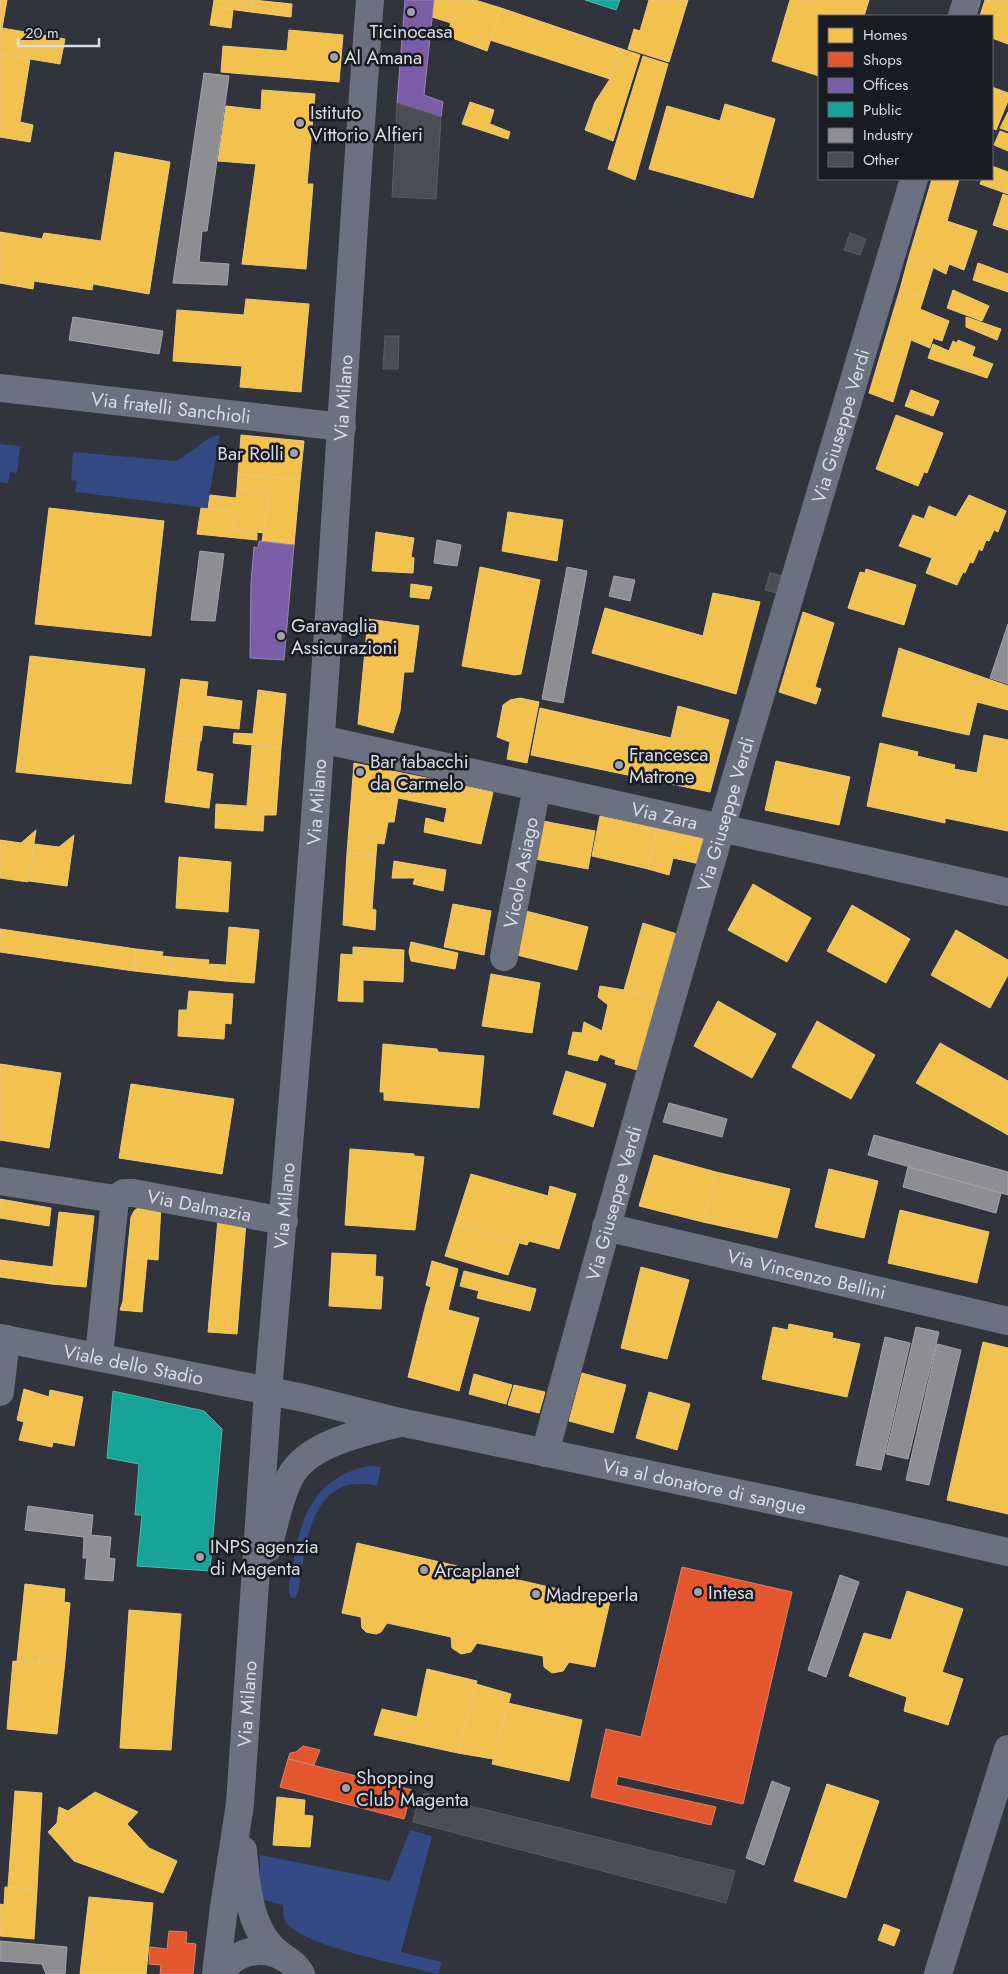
<svg xmlns="http://www.w3.org/2000/svg" width="1008" height="1974" viewBox="0 0 1008 1974" font-family="Jost,sans-serif">
<style>
.green{fill:#344a84}
.homes{fill:#f2c14e;stroke:#eac97b}
.shops{fill:#e4572e;stroke:#e07f65}
.offices{fill:#7b5ea7;stroke:#9784ba}
.public{fill:#17a398;stroke:#51b4af}
.industry{fill:#8d8d92;stroke:#a4a5ab}
.building{fill:#4a4d53;stroke:#5a5d63}
.lines{fill:none;stroke-linecap:round;stroke-linejoin:round}
.minor{stroke:#6b7181;stroke-width:28}
.tertiary{stroke:#6b7181;stroke-width:28}
.poi-dot{fill:#9ea1aa;stroke:#181b21;stroke-width:2}
.labels{text-anchor:middle;dominant-baseline:central;stroke-width:5;stroke-linejoin:round;paint-order:stroke}
.poi-label{font-size:19px;fill:#d8dce5;stroke:#181b21;text-anchor:start}
.street-label{font-size:19px;fill:#d8dce5;stroke:#181b21}
</style>
<rect width="100%" height="100%" fill="#31343c"/>
<!-- green -->
<g class="green">
<path d="M220,435l-13,73 -132,-16 2,-11 -6,-1 2,-28 102,9c17,-6 26,-23 45,-26z"/>
<polygon points="0,444 20,446 17,473 10,472 8,483 0,482"/>
<path d="M368,1466l13,1 -4,19c-68,-15 -71,60 -79,107l-3,5h-4c-5,-9 0,-24 2,-34 8,-49 22,-86 75,-98z"/>
<path d="M410,1830l22,6 -31,116 41,10 -4,12c-34,-9 -126,-26 -149,-48 -6,-5 -6,-13 -6,-21l-23,-6v-44l130,26z"/>
</g>
<!-- homes -->
<g class="homes">
<polygon points="0,0 7,0 2,28 65,39 60,64 0,54"/>
<polygon points="214,0 253,0 251,12 213,7"/>
<polygon points="253,0 292,4 291,17 251,12"/>
<polygon points="434,0 475,0 501,8 487,51 447,36 451,23 432,17"/>
<polygon points="649,0 688,0 669,62 628,49 634,29 640,31"/>
<polygon points="790,0 869,0 864,16 819,16 819,76 772,61"/>
<polygon points="985,0 1008,0 1008,44 992,38 992,16 980,16"/>
<polygon points="213,7 233,9 231,28 210,25"/>
<polygon points="501,8 619,48 610,79 490,40"/>
<polygon points="289,30 343,35 339,82 221,72 223,46 287,51"/>
<polygon points="619,48 640,55 613,141 585,130 595,102 610,79"/>
<polygon points="0,54 30,59 20,122 33,125 30,142 0,137"/>
<polygon points="643,56 668,64 635,180 608,169"/>
<polygon points="992,87 1008,93 1008,101 996,130 992,128"/>
<polygon points="262,90 315,94 307,184 313,184 306,269 242,264 256,164 218,161 226,106 261,110"/>
<polygon points="470,102 494,110 487,132 462,124"/>
<polygon points="725,104 775,119 753,198 649,169 667,106 720,121"/>
<polygon points="1008,112 1008,131 1000,128"/>
<polygon points="490,124 510,132 508,139 487,132"/>
<polygon points="1000,131 1008,134 1008,151 994,145"/>
<polygon points="115,152 170,162 149,294 93,284 92,290 34,281 33,289 0,283 0,232 42,239 44,233 101,241"/>
<polygon points="992,166 1008,172 1008,194 980,184 982,179 992,179"/>
<polygon points="932,179 959,179 947,221 977,231 964,270 949,264 946,274 909,256"/>
<polygon points="1003,194 1008,196 1008,230 993,225"/>
<polygon points="909,256 933,268 924,297 900,289"/>
<polygon points="978,263 1008,274 1008,292 973,280"/>
<polygon points="900,289 924,297 920,309 949,321 942,341 933,338 930,348 911,340 893,402 869,393"/>
<polygon points="953,290 989,306 982,321 947,308"/>
<polygon points="246,299 309,304 301,392 240,387 242,366 173,361 177,310 244,315"/>
<polygon points="966,317 1001,329 997,340 966,327"/>
<polygon points="958,340 975,347 972,356 993,364 987,378 928,358 933,344 949,351 953,341 957,343"/>
<polygon points="911,390 939,401 933,416 905,406"/>
<polygon points="896,415 943,433 927,473 924,472 918,486 876,469"/>
<polygon points="241,435 304,441 300,480 238,474"/>
<polygon points="238,474 300,480 294,545 262,541 269,492 237,489"/>
<polygon points="237,489 269,492 264,533 233,529 235,512 208,509 210,495 236,498"/>
<polygon points="969,495 1006,511 998,532 994,530 989,541 986,540 982,551 979,549 973,563 970,562 965,573 963,572 957,585 926,573 932,558 899,546 913,515 924,519 929,506 956,517"/>
<polygon points="49,508 164,521 151,636 35,624"/>
<polygon points="201,508 235,512 233,529 257,533 257,540 197,534"/>
<polygon points="508,512 563,520 557,561 502,551"/>
<polygon points="376,532 414,538 411,557 414,558 413,573 372,571"/>
<polygon points="480,567 540,580 521,674 515,675 462,666"/>
<polygon points="866,569 916,585 904,625 848,608 860,572 865,573"/>
<polygon points="411,584 432,587 429,599 410,597"/>
<polygon points="713,593 760,602 736,694 592,653 605,608 703,636"/>
<polygon points="803,612 834,623 815,687 821,689 816,704 779,692"/>
<polygon points="368,619 419,626 413,672 404,672 400,711 393,733 358,724"/>
<polygon points="899,648 1008,686 1008,710 977,702 969,735 882,716"/>
<polygon points="30,656 145,669 131,784 16,772"/>
<polygon points="181,679 208,682 206,696 242,701 239,729 203,725 201,741 173,738"/>
<polygon points="258,690 286,694 281,748 233,743 234,733 253,734"/>
<polygon points="520,698 539,702 527,763 507,759 510,742 497,737 503,705 510,700"/>
<polygon points="678,706 729,720 710,792 531,755 540,708 671,738"/>
<polygon points="984,735 1008,740 1008,831 945,818 945,823 867,806 880,743 918,752 917,756 955,765 954,769 977,773"/>
<polygon points="173,738 200,741 196,771 213,774 209,808 165,802"/>
<polygon points="252,746 281,748 276,815 264,815 247,806"/>
<polygon points="776,761 850,777 839,825 765,810"/>
<polygon points="354,763 493,792 481,844 424,832 426,818 444,823 447,808 398,798 394,822 388,822 384,844 377,843 376,855 347,853"/>
<polygon points="216,804 247,806 264,815 263,831 215,828"/>
<polygon points="600,816 657,828 648,869 592,856"/>
<polygon points="543,821 595,831 588,869 535,859"/>
<polygon points="657,828 706,839 700,864 673,858 669,875 648,869"/>
<polygon points="36,830 28,882 0,878 0,840 21,843"/>
<polygon points="74,835 67,886 29,881 34,844 59,847"/>
<polygon points="347,853 376,855 372,909 376,910 375,930 343,925"/>
<polygon points="179,857 231,862 228,912 176,908"/>
<polygon points="394,861 446,870 443,891 413,884 415,878 392,878"/>
<polygon points="753,884 811,918 787,962 728,930"/>
<polygon points="453,904 491,911 484,955 444,947"/>
<polygon points="852,905 910,939 886,983 827,951"/>
<polygon points="526,911 588,927 577,970 517,955"/>
<polygon points="643,923 680,935 661,1000 624,990"/>
<polygon points="229,927 259,930 254,983 225,981"/>
<polygon points="0,929 136,949 134,971 0,952"/>
<polygon points="956,930 1008,960 1008,975 990,1008 931,975"/>
<polygon points="411,942 458,953 455,969 411,961 409,952"/>
<polygon points="353,947 404,950 403,982 363,980 363,1002 338,1001 341,954 353,955"/>
<polygon points="136,949 163,952 162,956 171,957 170,975 134,971"/>
<polygon points="171,957 209,960 208,964 226,965 225,981 170,975"/>
<polygon points="491,974 540,983 532,1033 482,1026"/>
<polygon points="600,986 624,990 661,1000 641,1071 615,1064 616,1060 600,1054 597,1061 568,1054 573,1032 582,1033 584,1022 602,1031 608,1005 598,997"/>
<polygon points="189,991 233,994 231,1024 225,1023 224,1039 178,1036 179,1010 187,1010"/>
<polygon points="718,1001 776,1034 752,1078 694,1046"/>
<polygon points="817,1021 875,1055 851,1099 792,1067"/>
<polygon points="940,1043 1008,1081 1008,1135 916,1083"/>
<polygon points="383,1044 437,1049 438,1052 484,1056 479,1108 384,1100 384,1092 380,1092"/>
<polygon points="0,1064 61,1073 49,1148 0,1140"/>
<polygon points="566,1071 606,1084 593,1127 553,1114"/>
<polygon points="131,1084 234,1099 222,1174 119,1158"/>
<polygon points="350,1149 414,1154 414,1156 424,1157 415,1230 345,1225"/>
<polygon points="654,1155 716,1172 703,1222 639,1206"/>
<polygon points="829,1169 878,1181 864,1238 815,1227"/>
<polygon points="716,1172 790,1189 777,1238 703,1222"/>
<polygon points="471,1174 548,1196 550,1186 576,1194 559,1249 529,1241 527,1245 455,1224"/>
<polygon points="0,1199 51,1208 49,1226 0,1218"/>
<polygon points="161,1206 158,1260 127,1257 131,1217 134,1211 139,1207"/>
<polygon points="900,1210 989,1232 977,1283 888,1263"/>
<polygon points="59,1212 94,1216 86,1287 51,1284"/>
<polygon points="218,1219 246,1222 237,1334 208,1332"/>
<polygon points="455,1224 519,1243 508,1275 445,1256"/>
<polygon points="332,1253 376,1255 375,1276 383,1277 381,1309 329,1306"/>
<polygon points="127,1257 147,1259 142,1312 120,1310 123,1301"/>
<polygon points="0,1260 53,1267 51,1284 0,1277"/>
<polygon points="432,1261 458,1269 448,1310 426,1304 431,1287 426,1285"/>
<polygon points="641,1267 689,1280 667,1359 621,1348"/>
<polygon points="464,1271 536,1289 530,1311 477,1298 479,1291 460,1286"/>
<polygon points="426,1304 479,1318 459,1391 408,1377"/>
<polygon points="789,1324 833,1333 832,1338 860,1344 847,1397 762,1379 773,1327 788,1330"/>
<polygon points="983,1342 1008,1348 1008,1514 947,1500"/>
<polygon points="582,1373 626,1385 613,1433 569,1421"/>
<polygon points="474,1374 512,1385 506,1404 469,1394"/>
<polygon points="514,1385 545,1392 539,1413 508,1405"/>
<polygon points="24,1389 49,1397 50,1390 83,1397 74,1446 53,1442 52,1447 19,1440 24,1422 17,1420"/>
<polygon points="649,1392 690,1404 677,1450 636,1438"/>
<polygon points="357,1543 610,1601 595,1667 569,1662 563,1671 552,1673 544,1667 543,1656 477,1643 471,1652 461,1654 452,1648 451,1637 387,1623 381,1632 376,1634 366,1632 362,1628 361,1617 342,1613"/>
<polygon points="25,1584 65,1589 64,1602 70,1603 65,1661 39,1658 39,1664 17,1661"/>
<polygon points="907,1591 963,1609 942,1672 963,1679 948,1725 904,1711 907,1697 849,1676 864,1633 891,1640"/>
<polygon points="129,1610 181,1614 171,1750 120,1748"/>
<polygon points="39,1658 65,1661 57,1734 7,1729 13,1661 39,1664"/>
<polygon points="427,1669 477,1681 458,1753 374,1735 382,1709 417,1717"/>
<polygon points="476,1684 511,1694 493,1759 458,1753"/>
<polygon points="508,1703 582,1720 569,1781 492,1764"/>
<polygon points="827,1784 879,1801 846,1898 794,1881"/>
<polygon points="15,1791 42,1793 37,1889 8,1887"/>
<polygon points="95,1792 138,1812 127,1824 149,1848 177,1861 163,1893 74,1861 48,1832 57,1823 59,1807 68,1811"/>
<polygon points="277,1797 305,1800 304,1815 313,1816 310,1847 273,1845"/>
<polygon points="5,1887 37,1889 34,1939 0,1936 0,1904 4,1905"/>
<polygon points="89,1897 153,1903 146,1974 80,1974"/>
<polygon points="884,1924 900,1930 894,1946 878,1940"/>
</g>
<!-- shops -->
<g class="shops">
<polygon points="682,1567 792,1592 743,1804 618,1776 616,1785 716,1807 711,1825 591,1797 606,1729 641,1737"/>
<polygon points="303,1746 320,1750 314,1765 288,1759 290,1753 296,1752"/>
<polygon points="288,1759 412,1790 404,1819 280,1787"/>
<polygon points="169,1931 187,1932 186,1943 196,1944 193,1974 160,1974 161,1965 149,1964 150,1947 167,1949"/>
</g>
<!-- offices -->
<g class="offices">
<polygon points="405,0 434,0 424,95 443,102 441,117 397,103"/>
<polygon points="259,541 294,545 284,660 250,658 251,582 254,547 258,548"/>
</g>
<!-- public -->
<g class="public">
<polygon points="585,0 620,0 616,10"/>
<polygon points="113,1391 204,1411 222,1429 210,1571 137,1566 142,1515 135,1515 139,1464 107,1458"/>
</g>
<!-- industry -->
<g class="industry">
<polygon points="204,73 229,76 207,231 202,231 199,262 229,264 227,285 173,283"/>
<polygon points="73,317 163,331 159,354 69,340"/>
<polygon points="437,540 461,545 457,566 434,563"/>
<polygon points="200,551 224,554 215,621 191,620"/>
<polygon points="567,567 587,571 563,703 542,699"/>
<polygon points="614,576 635,580 630,601 609,596"/>
<polygon points="1008,624 1008,684 990,678"/>
<polygon points="669,1103 727,1119 722,1137 663,1122"/>
<polygon points="874,1135 1008,1172 1008,1195 868,1155"/>
<polygon points="908,1167 1001,1193 996,1213 903,1187"/>
<polygon points="916,1327 939,1332 908,1459 886,1454"/>
<polygon points="885,1337 910,1343 881,1470 856,1465"/>
<polygon points="937,1344 961,1350 929,1485 906,1480"/>
<polygon points="28,1506 93,1515 91,1535 111,1537 109,1558 115,1559 113,1581 85,1579 87,1558 83,1558 84,1537 25,1530"/>
<polygon points="840,1575 859,1582 826,1677 808,1670"/>
<polygon points="772,1781 790,1788 764,1865 746,1858"/>
<polygon points="0,1941 67,1947 65,1974 46,1974 42,1964 0,1961"/>
</g>
<!-- building -->
<g class="building">
<polygon points="397,103 441,117 436,199 392,197"/>
<polygon points="850,233 866,239 860,255 844,250"/>
<polygon points="385,336 399,336 398,369 383,369"/>
<polygon points="770,573 786,577 780,594 765,590"/>
<polygon points="426,1793 470,1806 735,1871 726,1903 413,1822 419,1797"/>
</g>
<g class="lines">
<!-- minor -->
<g class="minor">
<polyline points="962,16 967,0"/>
<path id="s1" d="M0,388l342,39"/>
<path id="s2" d="M321,739l687,153"/>
<path id="s3" d="M504,957l33,-170"/>
<polyline points="0,1181 115,1199"/>
<path id="s4" d="M606,1227l402,94"/>
<path id="s5" d="M99,1356l16,-157 9,-6h9l151,28"/>
<path id="s6" d="M268,1391c19,-219 38,-438 53,-657 17,-244 30,-489 49,-734"/>
<polyline points="0,1392 6,1339"/>
<path id="s7" d="M545,1453c114,-427 243,-850 369,-1274"/>
<polyline points="938,1974 1008,1749"/>
</g>
<!-- tertiary -->
<g class="tertiary">
<path id="s8" d="M0,1338l304,60 96,24 471,99 137,31"/>
<path d="M268,1548c6,-22 13,-57 25,-76 20,-30 73,-40 106,-49"/>
<path d="M243,1850c3,34 6,85 39,106"/>
<path id="s9" d="M216,1974l8,-67 16,-103 28,-413"/>
<path d="M221,1974c17,-32 62,-29 80,0"/>
</g>
</g>
<!-- markers -->
<g class="poi-dot">
<circle cx="411" cy="12" r="5"/>
<circle cx="334" cy="57" r="5"/>
<circle cx="300" cy="123" r="5"/>
<circle cx="294" cy="453" r="5"/>
<circle cx="281" cy="636" r="5"/>
<circle cx="619" cy="765" r="5"/>
<circle cx="360" cy="772" r="5"/>
<circle cx="200" cy="1557" r="5"/>
<circle cx="424" cy="1570" r="5"/>
<circle cx="698" cy="1592" r="5"/>
<circle cx="536" cy="1594" r="5"/>
<circle cx="346" cy="1788" r="5"/>
</g>
<g class="labels">
<!-- poi labels -->
<g class="poi-label">
<text x="411" y="31" text-anchor="middle">Ticinocasa</text>
<text x="344" y="57">Al Amana</text>
<text x="310" y="112">Istituto<tspan x="310" dy="22">Vittorio Alfieri</tspan></text>
<text x="284" y="453" text-anchor="end">Bar Rolli</text>
<text x="291" y="625">Garavaglia<tspan x="291" dy="22">Assicurazioni</tspan></text>
<text x="629" y="754">Francesca<tspan x="629" dy="22">Matrone</tspan></text>
<text x="370" y="761">Bar tabacchi<tspan x="370" dy="22">da Carmelo</tspan></text>
<text x="210" y="1546">INPS agenzia<tspan x="210" dy="22">di Magenta</tspan></text>
<text x="434" y="1570">Arcaplanet</text>
<text x="708" y="1592">Intesa</text>
<text x="546" y="1594">Madreperla</text>
<text x="356" y="1777">Shopping<tspan x="356" dy="22">Club Magenta</tspan></text>
</g>
<!-- street labels -->
<g class="street-label">
<text stroke="none"><textPath href="#s6" startOffset="996">Via Milano</textPath></text>
<text stroke="none"><textPath href="#s1" startOffset="172">Via fratelli Sanchioli</textPath></text>
<text stroke="none"><textPath href="#s7" startOffset="1069">Via Giuseppe Verdi</textPath></text>
<text stroke="none"><textPath href="#s6" startOffset="591">Via Milano</textPath></text>
<text stroke="none"><textPath href="#s2" startOffset="352">Via Zara</textPath></text>
<text stroke="none"><textPath href="#s7" startOffset="664">Via Giuseppe Verdi</textPath></text>
<text stroke="none"><textPath href="#s3" startOffset="86">Vicolo Asiago</textPath></text>
<text stroke="none"><textPath href="#s7" startOffset="259">Via Giuseppe Verdi</textPath></text>
<text stroke="none"><textPath href="#s5" startOffset="245">Via Dalmazia</textPath></text>
<text stroke="none"><textPath href="#s6" startOffset="186">Via Milano</textPath></text>
<text stroke="none"><textPath href="#s4" startOffset="206">Via Vincenzo Bellini</textPath></text>
<text stroke="none"><textPath href="#s8" startOffset="136">Viale dello Stadio</textPath></text>
<text stroke="none"><textPath href="#s8" startOffset="720">Via al donatore di sangue</textPath></text>
<text stroke="none"><textPath href="#s9" startOffset="272">Via Milano</textPath></text>
</g>
</g>
<!-- legend -->
<rect x="818" y="15" width="175" height="165" fill="#181b21" stroke="#65686f"/>
<rect x="828" y="28" width="25" height="15" fill="#f2c14e" stroke="#65686f"/>
<text x="863" y="40" font-size="15" fill="#d8dce5">Homes</text>
<rect x="828" y="52" width="25" height="15" fill="#e4572e" stroke="#65686f"/>
<text x="863" y="65" font-size="15" fill="#d8dce5">Shops</text>
<rect x="828" y="78" width="25" height="15" fill="#7b5ea7" stroke="#65686f"/>
<text x="863" y="90" font-size="15" fill="#d8dce5">Offices</text>
<rect x="828" y="102" width="25" height="15" fill="#17a398" stroke="#65686f"/>
<text x="863" y="115" font-size="15" fill="#d8dce5">Public</text>
<rect x="828" y="128" width="25" height="15" fill="#8d8d92" stroke="#65686f"/>
<text x="863" y="140" font-size="15" fill="#d8dce5">Industry</text>
<rect x="828" y="152" width="25" height="15" fill="#4a4d53" stroke="#65686f"/>
<text x="863" y="165" font-size="15" fill="#d8dce5">Other</text>
<!-- scale -->
<path d="M18 38v8h81v-8" fill="none" stroke="#d8dce5" stroke-width="2.5"/>
<text x="25" y="38" font-size="15" fill="#d8dce5" stroke="#181b21" stroke-width="4" paint-order="stroke">20 m</text>
</svg>
